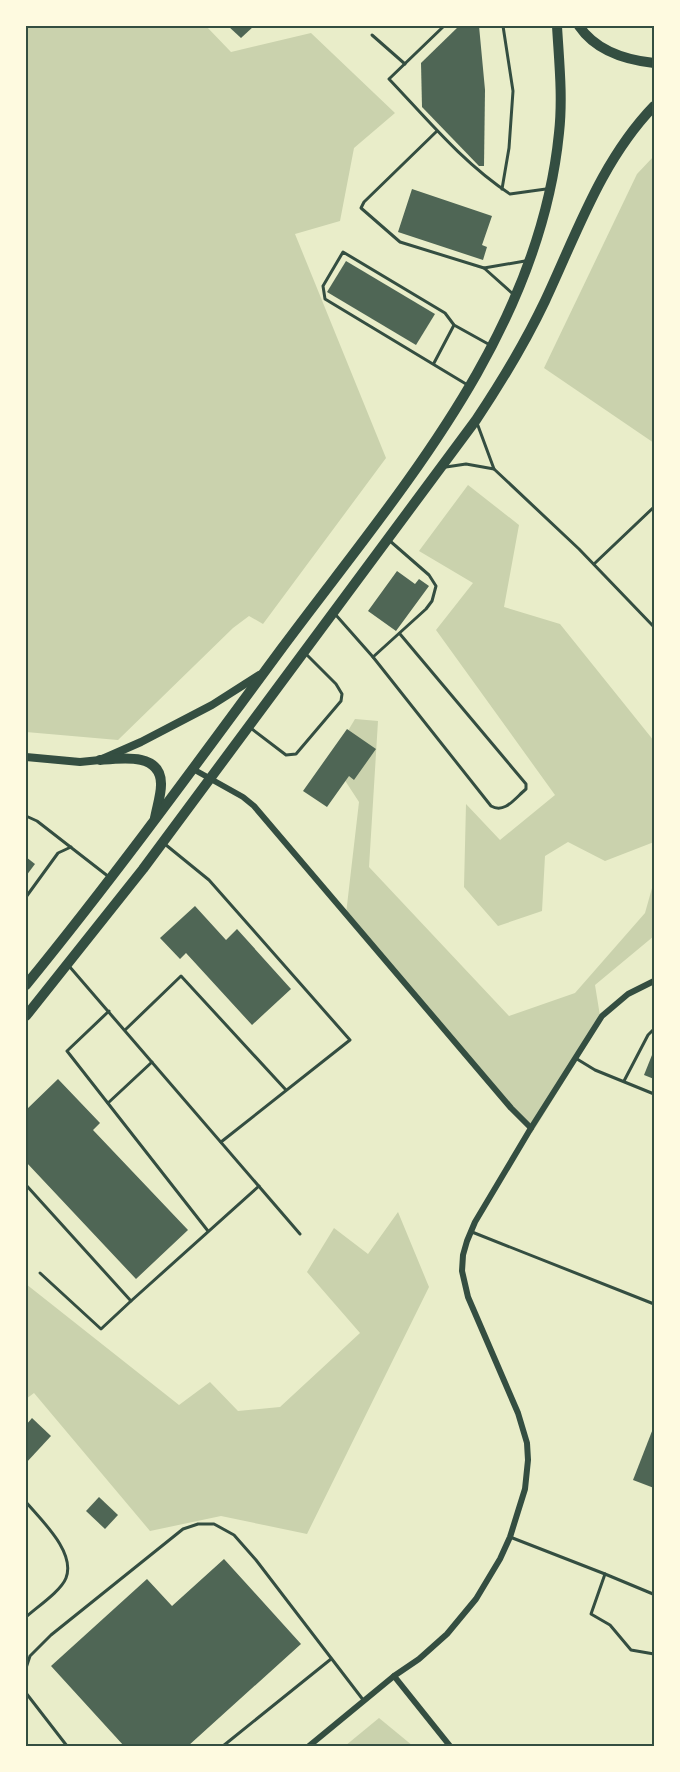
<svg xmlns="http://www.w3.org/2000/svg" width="680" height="1772" viewBox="0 0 680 1772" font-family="'Varela Round',sans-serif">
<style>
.green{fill:#cad2ad}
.building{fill:#4f6655}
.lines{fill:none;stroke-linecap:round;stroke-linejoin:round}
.service{stroke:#344e41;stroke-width:3}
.minor{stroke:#344e41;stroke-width:6}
.tertiary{stroke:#344e41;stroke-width:8}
.primary{stroke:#344e41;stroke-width:10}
.neatline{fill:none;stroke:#344e41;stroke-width:2}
</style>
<rect width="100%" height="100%" fill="#e9edc9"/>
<!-- green -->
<g class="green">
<polygon points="26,26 206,26 231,52 311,33 395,113 354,148 340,221 295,234 386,458 263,624 249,616 233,628 118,740 26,732"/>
<polygon points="654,156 654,443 544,368 637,174"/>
<polygon points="468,485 519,525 504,607 560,624 654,741 654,842 605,861 568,842 545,856 542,911 498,926 464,887 466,804 500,840 555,795 436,630 473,583 419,551"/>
<polygon points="355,719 378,721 369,867 509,1016 575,993 645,913 654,881 654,936 595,985 601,1022 532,1133 346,914 359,802 331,759"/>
<polygon points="398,1212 429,1287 307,1534 221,1516 150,1531 34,1393 26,1399 26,1284 179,1405 210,1382 238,1411 280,1407 360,1333 307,1272 334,1228 368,1254"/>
<polygon points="379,1718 413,1746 345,1746"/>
</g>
<!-- building -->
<g class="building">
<polygon points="228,26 254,26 241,38"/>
<polygon points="459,26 479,26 485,90 484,166 479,166 422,107 421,63"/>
<polygon points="412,189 492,216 482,245 487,247 483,260 398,232"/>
<polygon points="346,261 435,314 416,345 327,292"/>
<polygon points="397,571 415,584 419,579 429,586 396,631 368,611"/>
<polygon points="347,729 376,749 354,780 349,776 327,807 303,791"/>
<polygon points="26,857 35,864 26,876"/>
<polygon points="195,906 226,940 237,929 291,989 252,1025 186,953 180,959 160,938"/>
<polygon points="652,1055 654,1056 654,1079 644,1075"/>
<polygon points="58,1079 100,1123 93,1130 188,1230 136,1279 26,1162 26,1110"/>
<polygon points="32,1418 51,1436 26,1463 26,1425"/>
<polygon points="654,1426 654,1488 633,1480"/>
<polygon points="99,1497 118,1515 105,1529 86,1511"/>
<polygon points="224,1559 301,1644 188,1746 124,1746 51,1666 147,1579 172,1606"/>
</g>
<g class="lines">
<!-- service -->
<g class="service">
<path d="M444,26l-55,53c38,40 75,85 121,115l36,-5"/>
<polyline points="372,35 405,64"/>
<polyline points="437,131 364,202 361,208 400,242 484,268"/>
<polyline points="502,189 509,148 513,91 503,26"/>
<polyline points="513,294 484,268 525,261"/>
<polyline points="434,363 454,325"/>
<polyline points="466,384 325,299 323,286 343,252 445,313 454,325 490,345"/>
<polyline points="477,423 494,469 579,549 654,627"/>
<polyline points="446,467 466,464 494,469"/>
<polyline points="594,564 654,507"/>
<path d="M335,614l38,43 118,149c14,8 24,-8 35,-17v-5l-126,-150"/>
<polyline points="373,657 426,609 432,601 436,586 429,575 390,541"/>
<polyline points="252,729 286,755 296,754 341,701 342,694 336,684 305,653"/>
<polyline points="26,816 37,821 109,877"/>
<polyline points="166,845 209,880 350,1040 221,1142"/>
<polyline points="26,897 58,853 71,847"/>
<polyline points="69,966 300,1234"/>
<polyline points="109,1011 67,1051 208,1231"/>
<polyline points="125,1030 181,976 286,1090"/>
<polyline points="577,1059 595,1070 654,1094"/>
<polyline points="624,1081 648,1035 654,1029"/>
<polyline points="108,1103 152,1062"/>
<polyline points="26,1185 131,1301 259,1186"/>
<polyline points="472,1232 654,1304"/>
<polyline points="40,1273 101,1329 131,1301"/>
<path d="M26,1502c15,18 50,50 40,76 -5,13 -29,29 -40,39"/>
<polyline points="510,1537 605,1574 591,1614 610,1625 631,1650 654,1654"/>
<polyline points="605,1574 653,1594"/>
<polyline points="26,1668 30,1656 51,1635 183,1529 198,1524 214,1524 234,1535 256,1560 364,1701"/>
<polyline points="26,1693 67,1746"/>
<polyline points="223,1746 331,1659"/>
</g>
<!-- minor -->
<g class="minor">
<polyline points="193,769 243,797 254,806 511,1108 531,1128"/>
<polyline points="394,1676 450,1746"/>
<polyline points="309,1746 394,1676 419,1659 447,1634 476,1599 500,1559 510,1537 525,1489 528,1460 527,1443 518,1413 468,1297 462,1271 463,1255 467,1241 475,1222 531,1128 602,1016 628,994 654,981"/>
</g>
<!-- tertiary -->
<polyline class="tertiary" points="26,757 80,762 100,760 141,742 212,705 259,675"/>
<!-- primary -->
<g class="primary">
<path d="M579,26c17,25 47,34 75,37"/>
<path d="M100,760c21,-2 62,-8 61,25 0,10 -4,22 -6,33"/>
<path d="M26,985c89,-109 172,-223 256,-337 116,-156 257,-313 277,-515 4,-36 0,-72 -2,-107"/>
<path d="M26,1016l117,-147 333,-449c26,-39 49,-77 69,-119 32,-68 56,-140 109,-195"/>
</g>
</g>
<!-- border -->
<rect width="680" height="1772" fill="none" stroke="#fefae0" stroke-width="54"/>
<rect x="27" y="27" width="626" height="1718" class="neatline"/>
</svg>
